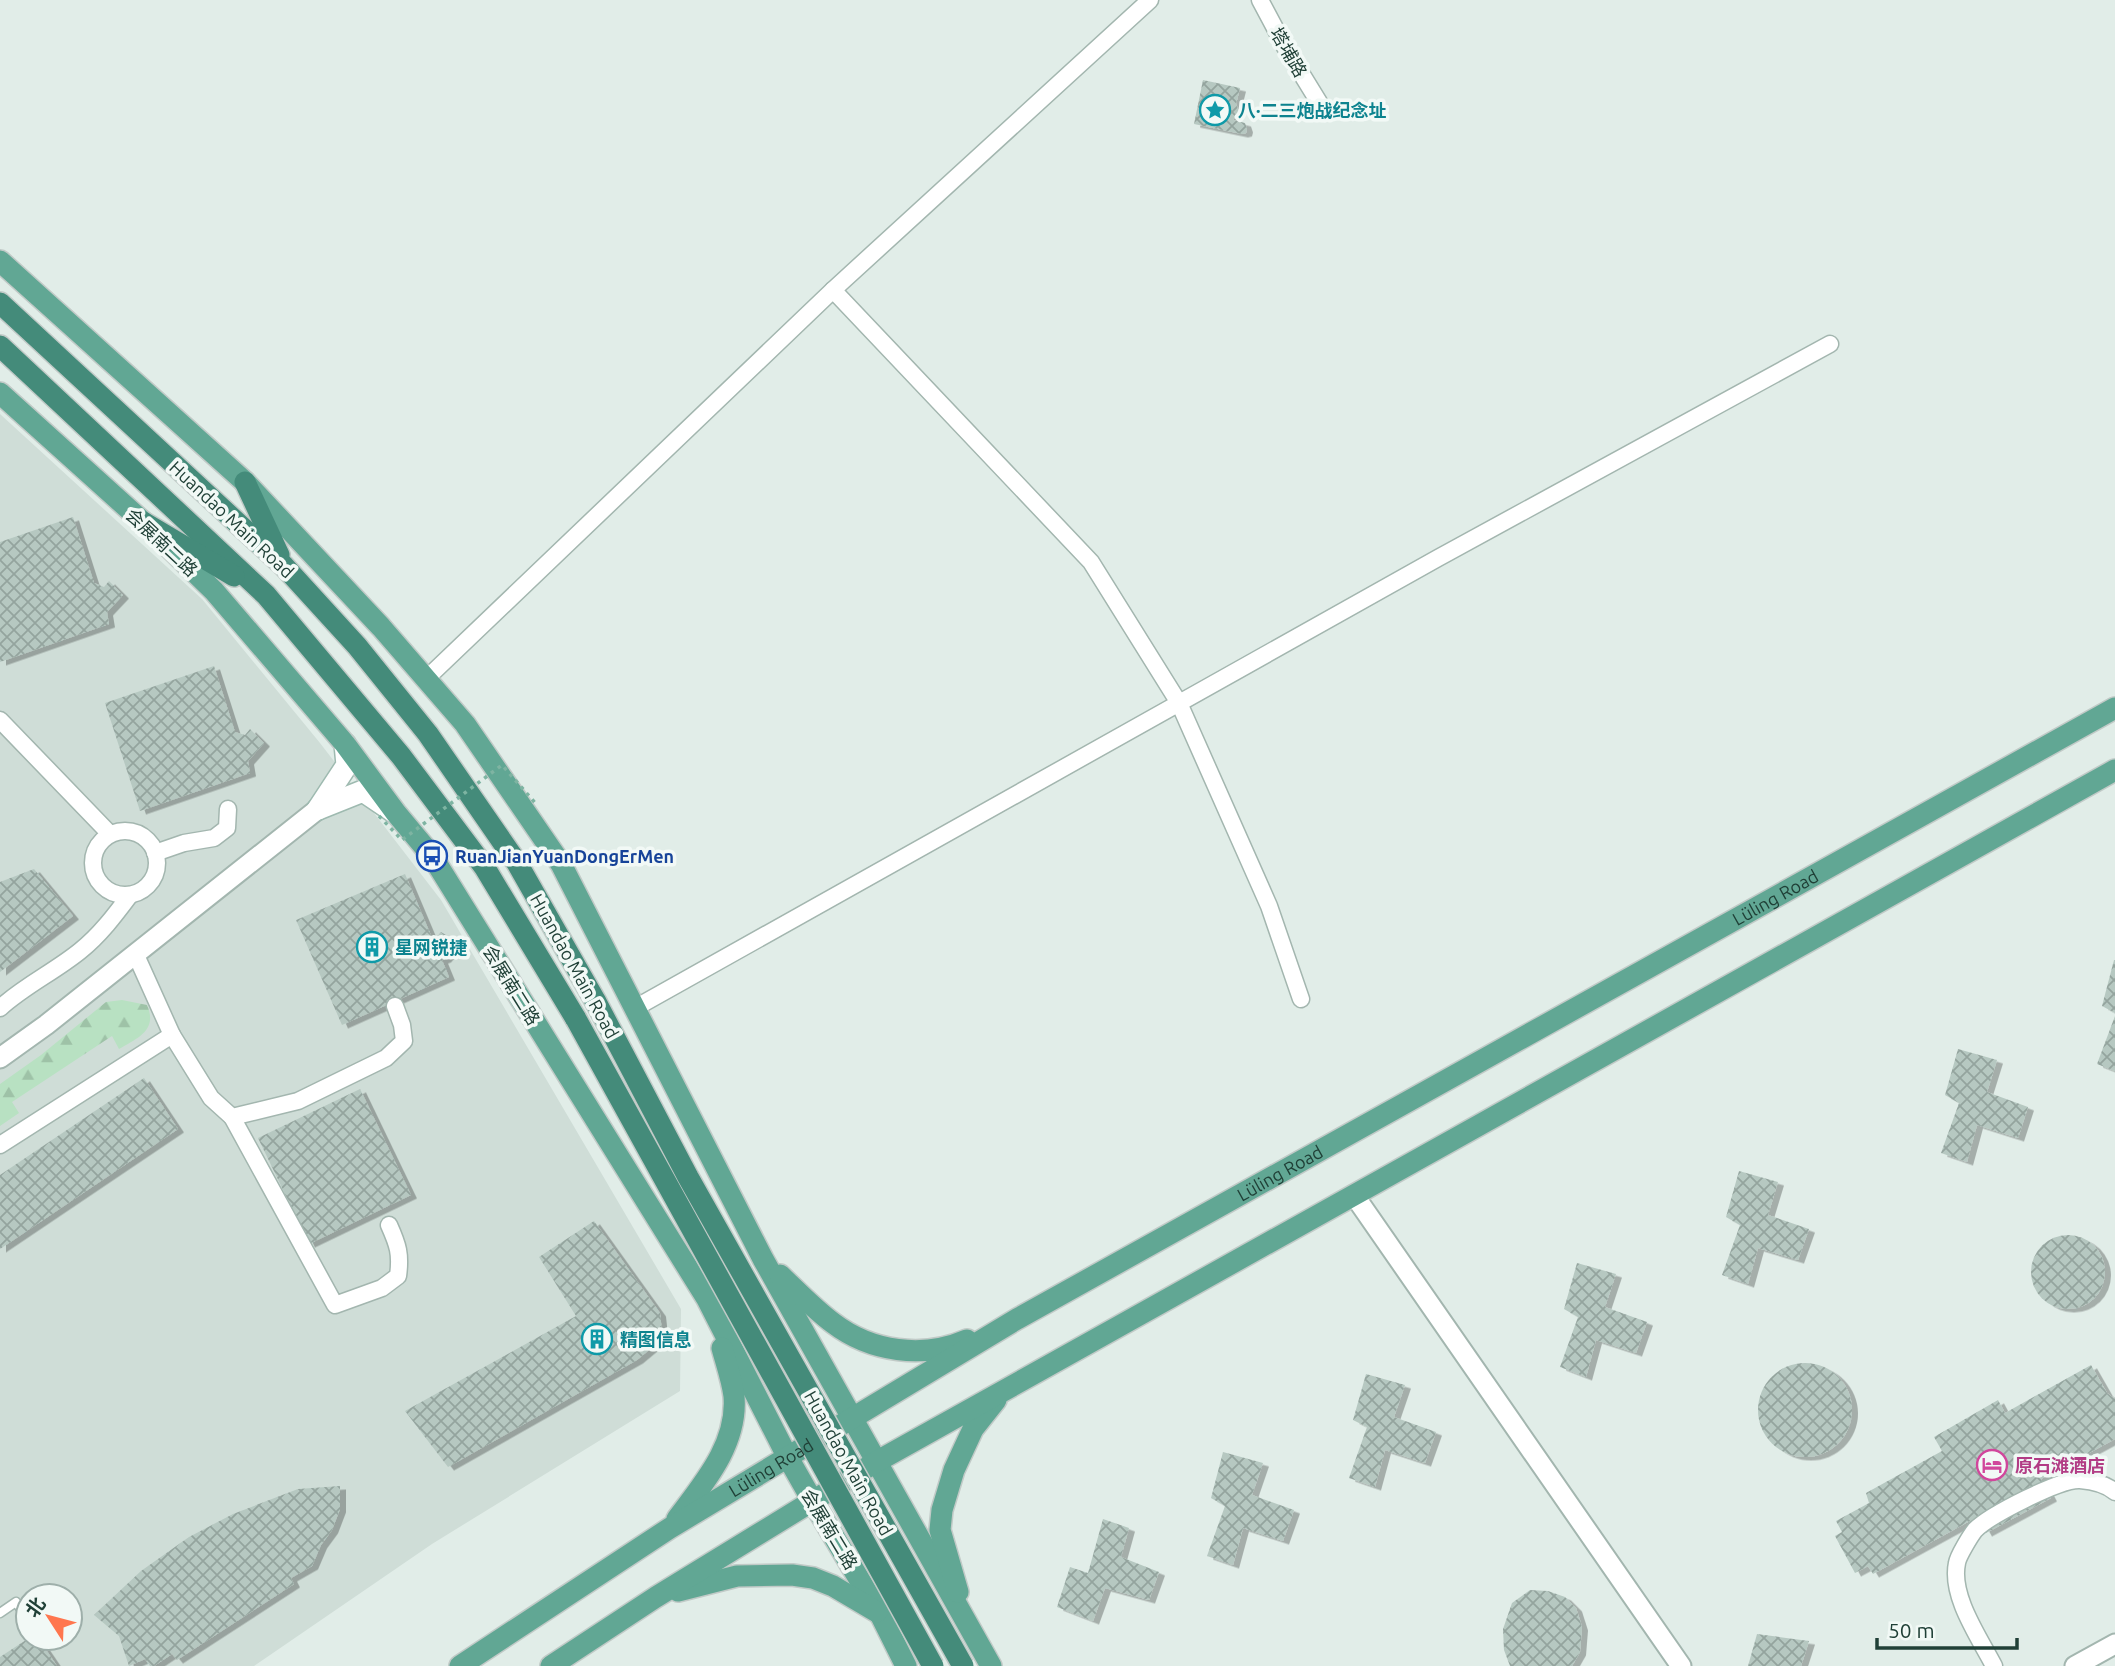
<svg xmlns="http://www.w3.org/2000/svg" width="2115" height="1666" viewBox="0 0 2115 1666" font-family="Ubuntu,'Noto Sans SC',sans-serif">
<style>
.built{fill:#cfddd7;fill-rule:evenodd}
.forest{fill:url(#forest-firs)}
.building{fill:url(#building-cross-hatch);filter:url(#shadow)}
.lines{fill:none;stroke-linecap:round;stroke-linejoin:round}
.service-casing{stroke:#a3b6af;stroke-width:11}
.minor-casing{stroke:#a3b6af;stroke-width:19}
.tertiary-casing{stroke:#a3b6af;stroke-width:23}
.secondary-casing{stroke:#9ebab0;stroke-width:24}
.primary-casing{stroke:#c1cac7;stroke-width:24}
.trunk-casing{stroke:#c1cac7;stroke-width:24}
.service{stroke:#fff;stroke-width:8}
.minor{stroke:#fff;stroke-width:16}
.tertiary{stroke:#fff;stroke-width:19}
.secondary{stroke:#fff;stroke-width:21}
.primary{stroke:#61a794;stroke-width:21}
.trunk{stroke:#448b7a;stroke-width:21}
.trunk-bridge-casing{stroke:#c1cac7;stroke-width:24;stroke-linecap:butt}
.path-bridge{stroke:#7eb4a2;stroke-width:3.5;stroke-dasharray:3.5 5;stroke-linecap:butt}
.trunk-bridge{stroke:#448b7a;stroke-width:21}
.labels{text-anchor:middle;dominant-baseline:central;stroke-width:7;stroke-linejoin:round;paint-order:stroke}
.street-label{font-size:18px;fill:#204037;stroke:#f2f9f6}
.culture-label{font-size:18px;font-weight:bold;fill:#0d838f;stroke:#f2f9f6;text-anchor:start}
.transit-label{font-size:18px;font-weight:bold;fill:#164399;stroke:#f2f9f6;text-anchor:start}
.hotel-label{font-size:18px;font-weight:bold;fill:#b23c85;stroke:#f2f9f6;text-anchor:start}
</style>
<defs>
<pattern id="forest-firs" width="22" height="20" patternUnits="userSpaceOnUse" patternTransform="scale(1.75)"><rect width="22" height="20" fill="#b8e1c2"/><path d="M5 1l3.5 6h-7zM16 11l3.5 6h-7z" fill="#9ec2a7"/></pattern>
<pattern id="building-cross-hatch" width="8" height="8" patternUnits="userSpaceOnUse" patternTransform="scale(1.75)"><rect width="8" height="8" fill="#b6c8c1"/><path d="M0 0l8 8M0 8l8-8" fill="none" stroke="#94a49e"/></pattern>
<filter id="shadow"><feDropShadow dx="6" dy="3.5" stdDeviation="0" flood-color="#0004"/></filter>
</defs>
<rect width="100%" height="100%" fill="#e1ede8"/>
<!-- built -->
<path class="built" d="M0,414l202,185 118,144 121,157 240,409 -1,82 -248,153 -178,122h-254zM28,1596h42v42h-42z"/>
<!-- forest -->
<path class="forest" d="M122,1000l25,5c11,25 -9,33 -28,44l-7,-13 -100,66 7,11 -19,13v-42l41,-29 65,-53z"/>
<!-- building -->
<g class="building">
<polygon points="1203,80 1240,88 1236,104 1239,112 1233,120 1245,123 1247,129 1246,133 1242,134 1194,124"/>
<polygon points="73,517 94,583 104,587 109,581 123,595 107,612 109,624 0,662 0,542"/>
<polygon points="214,666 235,732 245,735 250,729 264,743 248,761 250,773 140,811 105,703"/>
<polygon points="34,869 73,916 0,972 0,882"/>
<polygon points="405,874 438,952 442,951 436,938 441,932 459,943 445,959 442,960 449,977 342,1025 296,920"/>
<polygon points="2114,960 2115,960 2115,1013 2102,1006"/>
<polygon points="2115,1016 2115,1071 2097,1064"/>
<polygon points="1958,1049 1997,1060 1987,1092 2028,1107 2018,1138 1977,1125 1967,1162 1941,1153 1959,1103 1945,1095"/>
<polygon points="144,1078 178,1129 0,1249 0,1175"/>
<polygon points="360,1089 411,1195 309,1244 258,1138"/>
<polygon points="1739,1171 1778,1182 1768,1215 1809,1229 1798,1260 1758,1248 1748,1284 1722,1275 1740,1225 1726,1217"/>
<polygon points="594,1221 660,1313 662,1332 655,1345 637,1360 448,1467 405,1411 576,1316 539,1257"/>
<circle cx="2068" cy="1272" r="37"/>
<polygon points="1577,1263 1616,1274 1605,1307 1647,1322 1636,1353 1596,1340 1586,1377 1560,1367 1578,1317 1564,1309"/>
<circle cx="1805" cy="1410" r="47"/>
<polygon points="2091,1365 2107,1393 2115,1399 2115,1439 2041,1479 2051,1498 1986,1533 1977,1517 1873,1574 1868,1566 1855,1573 1835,1536 1842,1532 1836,1521 1869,1503 1866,1493 1942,1451 1934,1437 1998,1400 2005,1413"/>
<polygon points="1366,1374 1405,1385 1394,1417 1436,1432 1425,1463 1385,1450 1375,1487 1349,1478 1367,1427 1353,1420"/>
<polygon points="1223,1452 1263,1463 1252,1495 1294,1510 1283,1541 1243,1528 1233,1565 1207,1556 1225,1506 1211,1498"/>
<polygon points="340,1486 340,1509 332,1530 321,1545 312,1566 291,1578 294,1584 177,1660 172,1654 154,1666 150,1666 145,1659 129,1666 119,1636 94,1615 141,1571 189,1537 233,1514 298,1489"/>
<polygon points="1103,1519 1129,1528 1121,1557 1159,1572 1149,1600 1105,1588 1093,1621 1057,1607 1070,1567 1088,1573"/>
<polygon points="1530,1590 1548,1591 1565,1597 1576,1608 1582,1627 1580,1652 1572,1666 1510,1666 1504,1650 1503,1629 1512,1603"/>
<polygon points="1757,1634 1809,1641 1801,1666 1748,1666"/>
<polygon points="29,1638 38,1638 57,1666 0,1666 0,1657"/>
</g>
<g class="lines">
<!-- service casing -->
<g class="service-casing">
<polyline id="service" points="0,1613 16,1602 28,1620"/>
</g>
<!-- minor casing -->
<g class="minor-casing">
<g id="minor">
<polyline points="1260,0 1285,47 1320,104"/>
<polyline points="833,290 1091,562 1179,703 1269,906 1301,999"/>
<polyline points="426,679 833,290 1150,0"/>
<polyline points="0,720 110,834"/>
<circle cx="125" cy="863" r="32"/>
<polyline points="155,853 184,843 214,838 227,828 228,809"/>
<path d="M0,1008c24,-22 54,-36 80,-57 20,-16 35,-36 50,-56"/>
<polyline points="635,1008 1438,558 1830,344"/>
<polyline points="172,1035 211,1098 232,1117 298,1101 386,1058 404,1041 402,1025 395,1006"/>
<path d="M232,1117l103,188 47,-17 16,-12c3,-22 0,-31 -9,-51"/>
<polyline points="0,1145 172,1035 135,953"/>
<path d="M1994,1666c-15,-29 -44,-70 -37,-103 1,-7 14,-28 18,-33 15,-15 85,-51 105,-50 12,1 26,4 35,12"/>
</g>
</g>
<!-- tertiary casing -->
<g class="tertiary-casing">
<g id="tertiary">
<polyline points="0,1058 46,1025 318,809"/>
<polyline points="1354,1195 1681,1666"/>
<polyline points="2075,1666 2115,1644"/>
</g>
</g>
<!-- secondary casing -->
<g class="secondary-casing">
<g id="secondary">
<polyline points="318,809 363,791 394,812"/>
<polyline points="318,809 347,765 345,744"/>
</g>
</g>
<!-- primary casing -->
<g class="primary-casing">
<g id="primary">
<polyline points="0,261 245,482 381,627 465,724 561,864 763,1259 991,1666"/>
<polyline points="0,393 143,522 214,591 345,744 396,813 432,856 707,1299 787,1456 812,1500 880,1614 906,1666"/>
<path d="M780,1275c17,16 34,34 53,48 38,29 90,36 134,17"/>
<path d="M677,1519c27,-36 61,-75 57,-123 -2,-16 -8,-33 -12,-48"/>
<polyline points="678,1591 737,1576 792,1575 813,1578 833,1586 877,1612"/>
<polyline points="958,1592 940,1530 942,1510 954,1470 973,1429 996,1400"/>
<path id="s1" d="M460,1666l210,-138 347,-209 1098,-611"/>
<polyline points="551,1666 656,1597 876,1462 2115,770"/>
</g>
</g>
<!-- trunk casing -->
<g class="trunk-casing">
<g id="trunk">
<polyline points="0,303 284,566 357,646 428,734 517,863 596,1002"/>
<polyline points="0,346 266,595 401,756 485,868 576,1019"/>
<polyline points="245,482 279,555"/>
<polyline points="143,522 234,576"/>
</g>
</g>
<!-- service -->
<use href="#service" class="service"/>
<!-- minor -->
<use href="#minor" class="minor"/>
<!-- tertiary -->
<use href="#tertiary" class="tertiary"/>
<!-- secondary -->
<use href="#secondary" class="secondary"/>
<!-- primary -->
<use href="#primary" class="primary"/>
<!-- trunk -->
<use href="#trunk" class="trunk"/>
<!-- trunk-bridge casing -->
<g class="trunk-bridge-casing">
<g id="trunk-bridge">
<polyline points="596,1002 688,1177 963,1666"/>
<polyline points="576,1019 933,1666"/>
</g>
</g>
<!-- path-bridge -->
<polyline class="path-bridge" points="379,816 402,840 502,765 537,805"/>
<!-- trunk-bridge -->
<use href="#trunk-bridge" class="trunk-bridge"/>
</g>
<!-- icons -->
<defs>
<g id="sight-ring" transform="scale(1.575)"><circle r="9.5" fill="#f2f9f6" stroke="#0f9aa8" stroke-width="1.5"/><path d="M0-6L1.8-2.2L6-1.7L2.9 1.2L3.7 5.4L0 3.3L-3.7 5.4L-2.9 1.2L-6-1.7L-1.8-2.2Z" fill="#0f9aa8"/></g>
<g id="bus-ring" transform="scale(1.575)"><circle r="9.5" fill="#f2f9f6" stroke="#1a4fb4" stroke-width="1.5"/><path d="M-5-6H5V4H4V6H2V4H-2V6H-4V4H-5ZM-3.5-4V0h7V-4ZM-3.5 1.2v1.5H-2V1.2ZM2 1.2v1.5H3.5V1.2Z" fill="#1a4fb4"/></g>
<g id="building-ring" transform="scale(1.575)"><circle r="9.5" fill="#f2f9f6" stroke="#0f9aa8" stroke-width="1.5"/><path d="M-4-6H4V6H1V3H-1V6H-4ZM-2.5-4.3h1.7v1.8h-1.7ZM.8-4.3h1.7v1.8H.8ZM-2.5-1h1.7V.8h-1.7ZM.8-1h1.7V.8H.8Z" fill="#0f9aa8"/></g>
<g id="hotel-ring" transform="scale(1.575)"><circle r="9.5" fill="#f2f9f6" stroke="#d1479c" stroke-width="1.5"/><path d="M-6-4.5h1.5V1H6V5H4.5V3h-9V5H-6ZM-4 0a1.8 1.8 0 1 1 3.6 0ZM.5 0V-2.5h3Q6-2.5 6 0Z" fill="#d1479c"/></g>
</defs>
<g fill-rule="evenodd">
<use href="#sight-ring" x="1215" y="110"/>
<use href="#bus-ring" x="432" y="856"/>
<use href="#building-ring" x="372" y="947"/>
<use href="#building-ring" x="597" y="1339"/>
<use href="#hotel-ring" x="1992" y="1465"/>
</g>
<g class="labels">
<!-- street labels -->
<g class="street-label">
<text transform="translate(1289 52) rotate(60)">塔埔路</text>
<text transform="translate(232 519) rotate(43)">Huandao Main Road</text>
<text transform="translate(162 542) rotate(43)">会展南二路</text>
<text stroke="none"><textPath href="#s1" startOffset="1524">Lüling Road</textPath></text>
<text transform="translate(575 966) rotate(61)">Huandao Main Road</text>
<text transform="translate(512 985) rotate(58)">会展南二路</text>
<text stroke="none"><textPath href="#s1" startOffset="957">Lüling Road</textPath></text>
<text transform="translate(849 1463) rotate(61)">Huandao Main Road</text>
<text stroke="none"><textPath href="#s1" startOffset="369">Lüling Road</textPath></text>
<text transform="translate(830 1529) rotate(59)">会展南二路</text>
</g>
<!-- culture labels -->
<g class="culture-label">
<text x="1238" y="110">八·二三炮战纪念址</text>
<text x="395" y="947">星网锐捷</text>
<text x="620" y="1339">精图信息</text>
</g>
<!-- transit labels -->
<g class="transit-label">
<text x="455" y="856">RuanJianYuanDongErMen</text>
</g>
<!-- hotel labels -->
<g class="hotel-label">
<text x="2015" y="1465">原石滩酒店</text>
</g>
</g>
<!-- north arrow -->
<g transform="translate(49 1617) rotate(306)"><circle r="33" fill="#f2f9f6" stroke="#9eafaa" stroke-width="2"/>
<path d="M0-5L12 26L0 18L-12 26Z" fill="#ff764e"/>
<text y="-10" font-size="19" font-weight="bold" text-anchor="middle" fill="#204037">北</text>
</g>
<!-- scale -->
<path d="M1877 1638v10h140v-10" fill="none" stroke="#204037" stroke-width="3.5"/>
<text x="1888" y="1638" font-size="21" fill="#204037" stroke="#f2f9f6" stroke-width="5" paint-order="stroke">50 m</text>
</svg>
